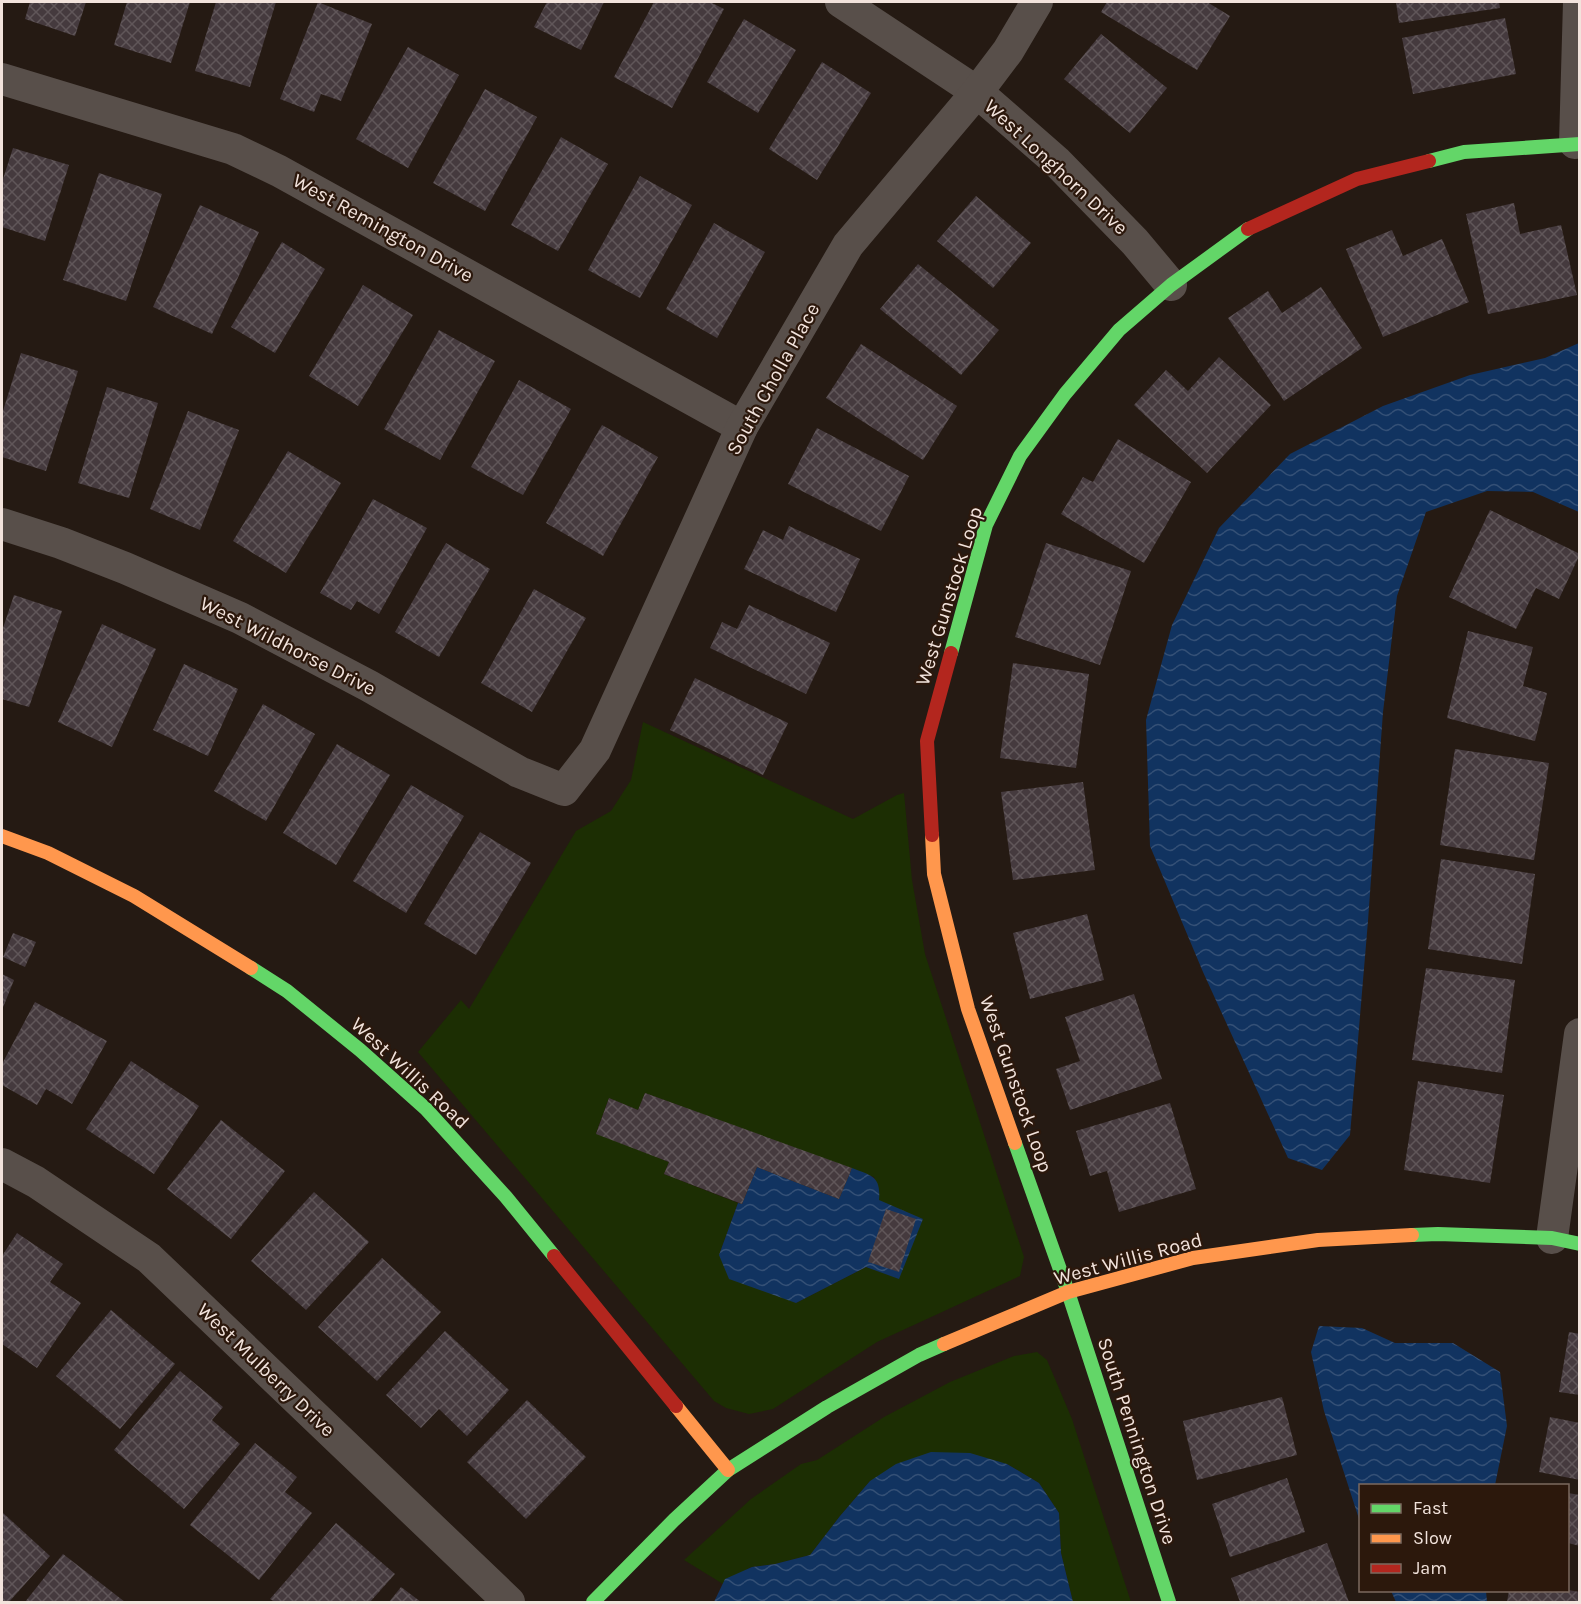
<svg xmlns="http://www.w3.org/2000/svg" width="1581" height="1604" viewBox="0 0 1581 1604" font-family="Karla,sans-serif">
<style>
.green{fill:#1c2e03;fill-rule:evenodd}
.water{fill:url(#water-waves)}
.building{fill:url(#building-cross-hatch)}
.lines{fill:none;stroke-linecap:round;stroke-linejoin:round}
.street{stroke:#584f4a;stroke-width:32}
.fast{stroke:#63d668;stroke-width:14}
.slow{stroke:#ff974d;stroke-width:14}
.jam{stroke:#b3261e;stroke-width:14}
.labels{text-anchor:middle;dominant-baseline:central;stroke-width:4.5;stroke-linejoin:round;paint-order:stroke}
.street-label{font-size:20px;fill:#f2e3dc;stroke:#2c180c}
</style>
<defs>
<pattern id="water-waves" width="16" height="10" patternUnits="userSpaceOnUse" patternTransform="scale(1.5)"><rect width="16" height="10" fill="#113360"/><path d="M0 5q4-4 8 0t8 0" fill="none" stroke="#345076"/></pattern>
<pattern id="building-cross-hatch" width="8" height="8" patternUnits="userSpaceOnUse" patternTransform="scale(1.5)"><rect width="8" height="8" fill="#453a3e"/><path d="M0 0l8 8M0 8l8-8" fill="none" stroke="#605659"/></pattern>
</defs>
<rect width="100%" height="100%" fill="#251a13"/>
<!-- green -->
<g class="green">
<path d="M643,722l210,97 44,-24 7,-2 8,87 13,74 99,303 -4,19 -143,66 -104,67 -24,5 -23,-6 -12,-7 -296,-349 43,-52 8,9 107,-178 35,-20 20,-31zM645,1093l229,84 5,17v6l20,78 -33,-11 -70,36 -77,-48 19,-52 -74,-29 5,-12 -73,-29 13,-35 29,12z"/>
<polygon points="1037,1352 1047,1360 1072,1419 1131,1602 1073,1602 1061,1553 1059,1513 1039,1483 1007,1464 870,1481 840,1516 810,1555 775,1564 751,1567 723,1584 684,1560 751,1499 801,1464 817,1460 884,1417 950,1382 1014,1356"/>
</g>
<!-- water -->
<g class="water">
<polygon points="1579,343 1579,512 1533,492 1487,491 1426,512 1397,596 1383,712 1368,921 1350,1135 1322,1170 1288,1158 1203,972 1150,846 1146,720 1172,625 1219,528 1290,454 1383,406 1470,375 1545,358"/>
<path d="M757,1167l82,32 13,-31c20,8 29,8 27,32l44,19 -24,60 -33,-12 -70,36 -67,-24 -10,-24 19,-52 4,1z"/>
<polygon points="1319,1326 1362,1328 1395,1343 1453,1343 1500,1372 1507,1426 1495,1485 1360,1486 1360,1522 1324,1411 1311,1352"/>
<polygon points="931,1452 970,1453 1007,1464 1039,1483 1059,1513 1061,1553 1073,1602 714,1602 725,1579 752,1567 775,1564 810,1555 840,1516 870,1481 896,1464"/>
<polygon points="1391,1591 1486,1591 1487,1602 1396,1602"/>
</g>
<!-- building -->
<g class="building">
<polygon points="30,2 86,2 75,36 25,19"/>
<polygon points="127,2 190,2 171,63 114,45"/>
<polygon points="216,2 276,2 250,87 195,71"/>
<polygon points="318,2 372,24 341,101 321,94 314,112 280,99"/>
<polygon points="547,2 604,2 581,50 534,27"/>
<polygon points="654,2 710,2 724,9 672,108 614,77"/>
<polygon points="1107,2 1207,2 1230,16 1197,70 1101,12"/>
<polygon points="1396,2 1499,2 1500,8 1399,23"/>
<polygon points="1505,18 1516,74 1413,94 1402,38"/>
<polygon points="744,19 796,50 758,113 707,82"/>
<polygon points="1101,34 1167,88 1130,133 1064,79"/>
<polygon points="408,47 459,75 408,168 356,139"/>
<polygon points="822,62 871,93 817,180 769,149"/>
<polygon points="485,89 537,117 485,211 433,183"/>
<polygon points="561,137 608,164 558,251 511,225"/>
<polygon points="13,148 69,165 45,241 2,227 2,182"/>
<polygon points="99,173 162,194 126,301 63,280"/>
<polygon points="640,176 692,205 640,298 588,270"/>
<polygon points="976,196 1031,243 993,288 937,241"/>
<polygon points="1514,203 1520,234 1561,225 1577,295 1488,314 1466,214"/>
<polygon points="200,205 259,232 212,334 153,307"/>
<polygon points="714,223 765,252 717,338 666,309"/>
<polygon points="1392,230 1403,256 1442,239 1469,302 1383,337 1346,249"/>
<polygon points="282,242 325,269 275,353 231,327"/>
<polygon points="918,264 999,330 961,375 880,309"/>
<polygon points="363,285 413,315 358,406 309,376"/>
<polygon points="1321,287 1362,348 1284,401 1228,318 1268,291 1282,313"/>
<polygon points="439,330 495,361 440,460 384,429"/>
<polygon points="861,344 957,406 923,460 826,398"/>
<polygon points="21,353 78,371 46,471 2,457 2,414"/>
<polygon points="1219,357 1271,405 1207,473 1134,405 1166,370 1188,391"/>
<polygon points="519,380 571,409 523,495 471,467"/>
<polygon points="107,387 158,403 129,498 78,483"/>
<polygon points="188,411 239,430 200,530 150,509"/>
<polygon points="602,425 658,457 603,556 546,523"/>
<polygon points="817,428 909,476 881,531 788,484"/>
<polygon points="1118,439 1191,482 1144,563 1061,514 1083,477 1093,482"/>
<polygon points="288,451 341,483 286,573 233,541"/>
<polygon points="373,499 427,528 379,614 357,601 351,610 320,593"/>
<polygon points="1490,510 1580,554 1559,599 1536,588 1516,629 1449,597"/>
<polygon points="789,526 860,559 836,612 744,569 763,530 783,540"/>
<polygon points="446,543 490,569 439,657 395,632"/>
<polygon points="1046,543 1131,571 1100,665 1015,637"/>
<polygon points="534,589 586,618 532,712 481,683"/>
<polygon points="14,595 62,611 29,707 2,699 2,631"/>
<polygon points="749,605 830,643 806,694 710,648 722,622 737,629"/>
<polygon points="102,624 156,649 112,747 58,722"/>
<polygon points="1468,631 1533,647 1523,686 1547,693 1535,741 1447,718"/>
<polygon points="1013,663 1089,674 1076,768 1000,758"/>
<polygon points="184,664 238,689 208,756 153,730"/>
<polygon points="695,678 788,723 763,775 670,730"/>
<polygon points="263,704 315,734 266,821 214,791"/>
<polygon points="337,744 390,775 336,865 283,833"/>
<polygon points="1455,749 1549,763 1534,860 1440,845"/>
<polygon points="1083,782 1095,870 1013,880 1001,792"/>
<polygon points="411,785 464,816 406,913 353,881"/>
<polygon points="480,832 531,863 476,955 424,924"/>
<polygon points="1441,859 1535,874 1522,964 1428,949"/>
<polygon points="1087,914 1104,980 1030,999 1013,933"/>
<polygon points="13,933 36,942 25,967 3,957"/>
<polygon points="1426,968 1515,980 1502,1073 1412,1060"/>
<polygon points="2,974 14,980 2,1010"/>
<polygon points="1134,994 1162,1079 1070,1110 1056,1069 1080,1061 1065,1017"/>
<polygon points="35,1002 107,1041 72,1104 46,1089 37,1105 2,1085 2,1064"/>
<polygon points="131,1061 199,1106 154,1174 86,1129"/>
<polygon points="1418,1081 1504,1095 1490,1183 1404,1170"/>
<polygon points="645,1093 852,1168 839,1199 757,1167 742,1204 664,1174 669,1162 596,1134 609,1098 638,1110"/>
<polygon points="1170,1103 1196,1189 1119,1212 1107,1171 1090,1176 1076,1131"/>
<polygon points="221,1120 285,1171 231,1239 167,1189"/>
<polygon points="314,1192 369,1242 306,1310 251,1261"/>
<polygon points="886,1209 916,1219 899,1272 868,1262"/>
<polygon points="17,1233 63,1264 50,1282 81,1303 37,1368 2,1344 2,1256"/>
<polygon points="382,1258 441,1312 377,1381 318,1327"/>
<polygon points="111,1310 175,1364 120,1429 56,1376"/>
<polygon points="445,1331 509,1390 467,1436 439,1409 421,1428 386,1395"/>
<polygon points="1569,1332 1580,1334 1580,1395 1559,1392"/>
<polygon points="180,1371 223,1407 212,1420 240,1444 184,1509 114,1450"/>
<polygon points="1282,1397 1297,1455 1197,1480 1183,1421"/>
<polygon points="527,1400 586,1457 526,1519 467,1462"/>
<polygon points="1550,1417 1580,1423 1580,1480 1539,1472"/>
<polygon points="255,1443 297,1477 285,1492 312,1513 259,1580 190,1525"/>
<polygon points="1287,1478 1305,1532 1230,1557 1212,1504"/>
<polygon points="1568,1493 1580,1495 1580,1546 1568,1543"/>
<polygon points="2,1512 50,1556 9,1602 2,1602"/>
<polygon points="336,1523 395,1574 370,1602 275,1602 270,1599"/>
<polygon points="1327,1543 1349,1602 1240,1602 1231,1578"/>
<polygon points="63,1554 125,1602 25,1602"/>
<polygon points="401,1587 421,1602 389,1602"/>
<polygon points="1509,1590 1568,1590 1580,1592 1580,1602 1507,1602"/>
</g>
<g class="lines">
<!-- street -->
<g class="street">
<polyline points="841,2 977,92 1056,161 1135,242 1171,285"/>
<polyline points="2,79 233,149 279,171 742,427"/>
<polyline points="1575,143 1579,2"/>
<polyline points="2,524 61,543 125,568 240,618 369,686 519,772 564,790 595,750 742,427 848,245 977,92 1008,51 1037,2"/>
<polyline points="2,1164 36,1182 149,1258 509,1602"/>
<polyline points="1552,1238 1580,1034"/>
</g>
<!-- fast -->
<g class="fast">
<polyline points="1429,161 1464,152 1580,144"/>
<polyline points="951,653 986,525 1020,456 1065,394 1119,330 1171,285 1248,229"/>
<polyline points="251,968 287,991 360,1050 426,1109 506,1197 554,1256"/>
<polyline points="1015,1143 1068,1292 1169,1602"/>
<polyline points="1412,1235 1438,1234 1552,1238 1580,1244"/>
<polyline points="593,1602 674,1520 728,1470 827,1407 919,1355 944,1344"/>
</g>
<!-- slow -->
<g class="slow">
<polyline points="932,835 934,874 968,1009 1015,1143"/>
<polyline points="2,836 48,853 134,896 251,968"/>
<polyline points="944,1344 1068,1292 1193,1258 1318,1240 1412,1235"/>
<polyline points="676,1406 728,1470"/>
</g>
<!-- jam -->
<g class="jam">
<polyline points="1248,229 1357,179 1429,161"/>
<polyline points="932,835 927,741 951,653"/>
<polyline points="554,1256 676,1406"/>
</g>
</g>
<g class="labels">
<!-- street labels -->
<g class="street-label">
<text transform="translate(1056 167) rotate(43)">West Longhorn Drive</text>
<text transform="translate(383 228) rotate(29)">West Remington Drive</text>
<text transform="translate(773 379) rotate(-61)">South Cholla Place</text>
<text transform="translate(949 596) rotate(-73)">West Gunstock Loop</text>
<text transform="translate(288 646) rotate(27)">West Wildhorse Drive</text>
<text transform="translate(410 1073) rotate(43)">West Willis Road</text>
<text transform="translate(1016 1084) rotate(71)">West Gunstock Loop</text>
<text transform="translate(1128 1259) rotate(-15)">West Willis Road</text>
<text transform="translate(266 1370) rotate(44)">West Mulberry Drive</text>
<text transform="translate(1137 1441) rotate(72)">South Pennington Drive</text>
</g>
</g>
<!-- border -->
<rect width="1581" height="1604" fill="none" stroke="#f2e3dc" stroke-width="6"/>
<!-- legend -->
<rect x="1359" y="1484" width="210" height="108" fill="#2c180c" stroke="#7b695f" stroke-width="1.5"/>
<rect x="1371" y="1504" width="30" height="9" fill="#63d668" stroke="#7b695f" stroke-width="1.5"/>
<text x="1413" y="1514" font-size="18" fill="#f2e3dc">Fast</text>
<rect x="1371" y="1534" width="30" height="9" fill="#ff974d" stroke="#7b695f" stroke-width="1.5"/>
<text x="1413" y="1544" font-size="18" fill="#f2e3dc">Slow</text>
<rect x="1371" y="1564" width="30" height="9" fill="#b3261e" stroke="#7b695f" stroke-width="1.5"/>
<text x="1413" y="1574" font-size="18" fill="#f2e3dc">Jam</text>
</svg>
